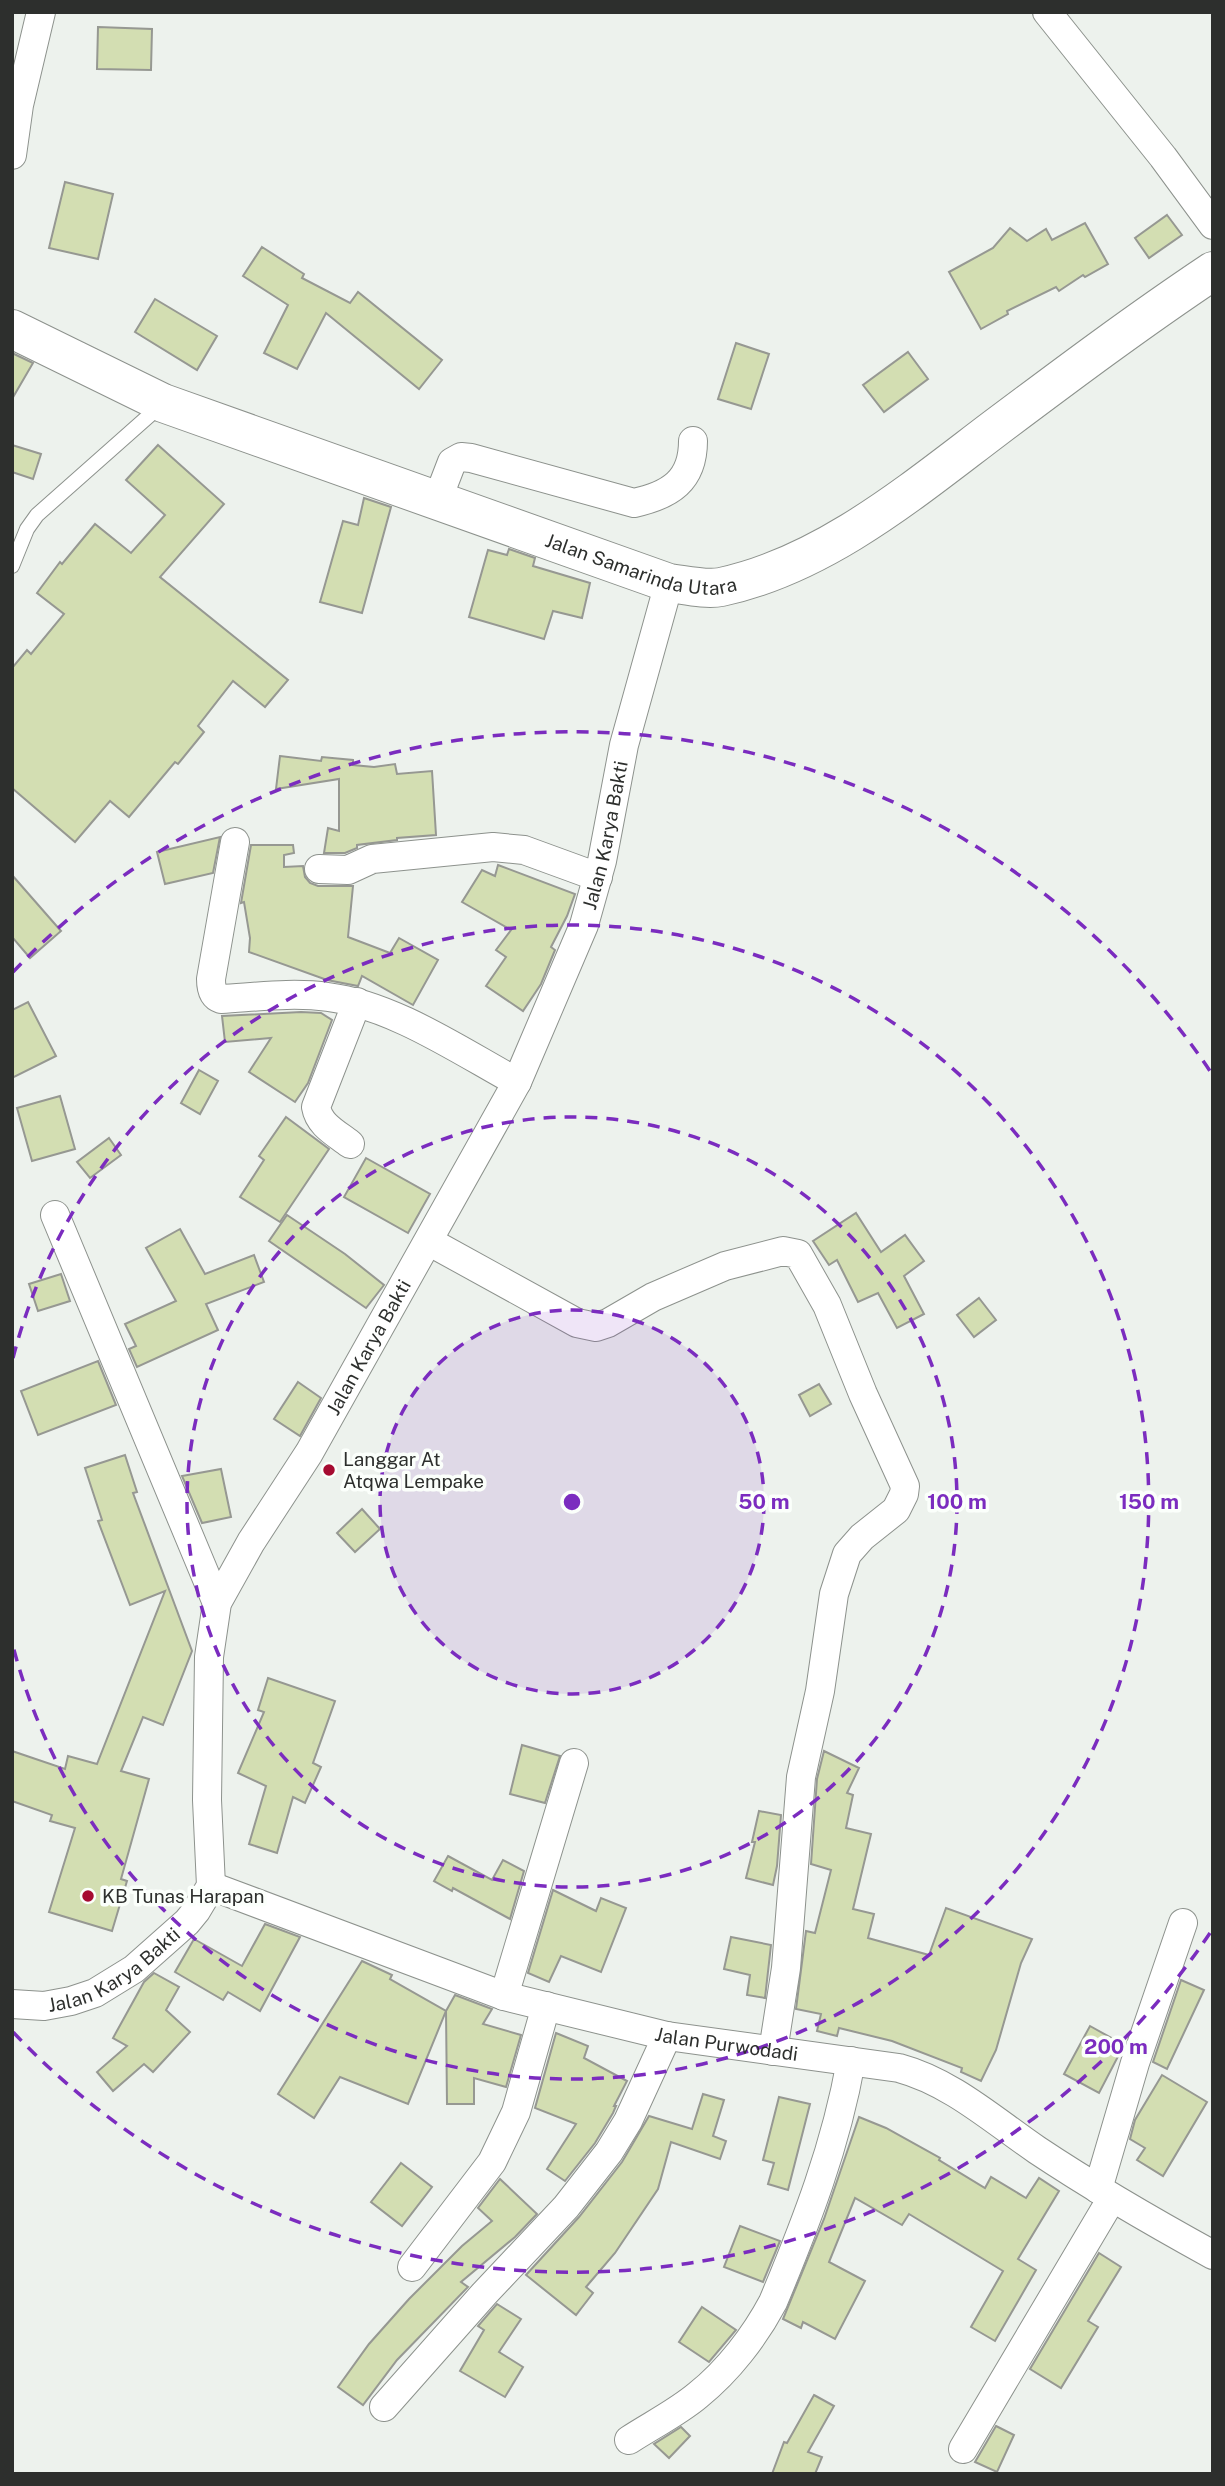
<svg xmlns="http://www.w3.org/2000/svg" width="1225" height="2486" viewBox="0 0 1225 2486" font-family="'Public Sans',sans-serif">
<style>
.building{fill:#d3deb2;stroke:#969892;stroke-width:2}
.lines{fill:none;stroke-linecap:round;stroke-linejoin:round}
.service-casing{stroke:#8d928d;stroke-width:16}
.minor-casing{stroke:#8d928d;stroke-width:30}
.trunk-casing{stroke:#8d928d;stroke-width:40}
.service{stroke:#fff;stroke-width:14}
.minor{stroke:#fff;stroke-width:28}
.trunk{stroke:#fff;stroke-width:38}
.ring{fill:none;stroke:#7b2cbf;stroke-width:3.5;stroke-dasharray:12 9}
.poi-dot{fill:#a60b31;stroke:#fbfffb;stroke-width:2.5}
.labels{text-anchor:middle;dominant-baseline:central;stroke-width:7;stroke-linejoin:round;paint-order:stroke}
.street-label{font-size:19px;fill:#2d2f2d;stroke:#fbfffb}
.poi-label{font-size:19px;fill:#2d2f2d;stroke:#fbfffb;text-anchor:start}
.centre{fill:#7b2cbf;stroke:#fbfffb;stroke-width:3.5}
.ring-label{font-size:21px;text-anchor:middle;font-weight:bold;fill:#7b2cbf;stroke:#fbfffb;stroke-width:7;stroke-linejoin:round;paint-order:stroke}
</style>
<rect width="100%" height="100%" fill="#edf2ed"/>
<!-- building -->
<g class="building">
<polygon points="98,27 152,29 151,70 97,69"/>
<polygon points="65,182 113,194 98,259 49,248"/>
<polygon points="1167,215 1182,235 1149,258 1135,238"/>
<polygon points="1085,223 1108,264 1085,277 1083,275 1059,291 1056,287 1007,311 1008,314 981,329 949,272 993,248 1010,228 1027,241 1046,229 1052,240"/>
<polygon points="262,247 304,274 302,278 350,303 358,292 442,360 419,389 326,313 297,369 264,353 288,305 243,276"/>
<polygon points="155,299 217,336 197,370 135,332"/>
<polygon points="736,343 769,354 751,409 718,399"/>
<polygon points="908,352 928,379 884,412 863,385"/>
<polygon points="12,353 33,363 12,399"/>
<polygon points="12,445 41,454 33,479 12,472"/>
<polygon points="158,445 224,504 160,577 288,680 265,707 233,681 198,726 204,732 178,764 175,762 129,817 110,801 75,842 12,788 12,668 27,650 31,654 64,614 37,593 60,562 62,564 95,524 131,553 165,515 126,480"/>
<polygon points="364,498 391,507 362,613 320,602 343,521 358,525"/>
<polygon points="509,549 535,558 533,566 590,583 582,618 553,611 544,639 469,617 488,550 507,555"/>
<polygon points="280,756 321,761 322,757 353,760 353,765 374,767 395,764 397,774 432,771 436,835 397,838 397,840 357,845 357,848 345,853 324,853 328,828 339,831 339,779 276,789"/>
<polygon points="220,837 213,873 165,884 157,852"/>
<polygon points="251,845 293,845 294,853 284,855 284,867 303,866 305,877 310,883 318,886 353,886 348,937 390,953 399,938 438,960 413,1005 362,976 358,986 327,980 249,952 250,938 244,902 241,903"/>
<polygon points="498,865 575,894 567,916 551,947 555,950 541,984 523,1011 486,986 506,957 496,950 511,930 462,902 482,870 495,876"/>
<polygon points="12,875 61,931 30,958 12,937"/>
<polygon points="28,1002 56,1056 12,1078 12,1010"/>
<polygon points="301,1012 321,1013 332,1020 308,1083 295,1102 249,1072 271,1038 225,1042 222,1016"/>
<polygon points="199,1070 218,1081 200,1114 181,1103"/>
<polygon points="60,1096 75,1149 32,1161 17,1108"/>
<polygon points="286,1117 329,1149 280,1222 240,1197 264,1160 259,1156"/>
<polygon points="109,1138 121,1155 90,1178 77,1162"/>
<polygon points="366,1158 430,1194 408,1233 344,1197"/>
<polygon points="856,1213 881,1252 905,1235 924,1261 904,1276 924,1314 897,1328 878,1293 858,1302 837,1260 829,1265 813,1241"/>
<polygon points="287,1215 345,1254 384,1285 366,1308 269,1241"/>
<polygon points="180,1229 205,1274 254,1255 264,1282 206,1304 218,1330 137,1367 129,1349 136,1346 125,1324 176,1301 146,1248"/>
<polygon points="61,1274 70,1301 38,1311 29,1284"/>
<polygon points="979,1298 996,1320 974,1337 957,1315"/>
<polygon points="98,1361 116,1405 38,1435 21,1391"/>
<polygon points="298,1382 321,1398 300,1436 274,1419"/>
<polygon points="819,1384 831,1404 810,1416 799,1395"/>
<polygon points="125,1455 137,1492 133,1493 192,1651 163,1725 143,1717 121,1771 149,1779 121,1879 127,1881 112,1931 49,1912 75,1828 50,1821 52,1815 12,1801 12,1751 65,1769 68,1756 97,1764 165,1591 130,1605 98,1521 102,1520 85,1468"/>
<polygon points="221,1469 231,1517 202,1523 182,1476"/>
<polygon points="362,1509 380,1529 355,1552 337,1533"/>
<polygon points="268,1678 335,1701 313,1763 321,1767 305,1803 293,1797 277,1853 249,1844 266,1786 238,1773 264,1712 258,1710"/>
<polygon points="522,1745 560,1756 545,1803 510,1794"/>
<polygon points="824,1751 859,1768 847,1793 853,1795 846,1828 871,1834 853,1909 874,1914 868,1938 929,1955 946,1908 1032,1939 1021,1963 996,2050 981,2081 961,2072 962,2068 892,2041 839,2028 837,2036 817,2031 821,2014 796,2009 806,1931 815,1933 831,1870 811,1864 817,1779"/>
<polygon points="759,1811 781,1815 777,1866 773,1885 746,1878 755,1842 752,1842"/>
<polygon points="448,1856 492,1880 503,1860 524,1871 510,1919 453,1888 452,1891 434,1881"/>
<polygon points="553,1890 596,1911 601,1898 626,1908 601,1972 561,1956 549,1982 528,1973"/>
<polygon points="265,1924 300,1937 260,2011 228,1992 223,2000 175,1972 194,1939 242,1966"/>
<polygon points="731,1937 771,1945 765,1998 747,1995 750,1975 724,1969"/>
<polygon points="362,1961 392,1975 390,1979 446,2011 408,2104 340,2077 314,2118 278,2094"/>
<polygon points="154,1973 179,1987 166,2010 190,2032 153,2072 144,2064 113,2091 97,2072 127,2046 113,2038 144,1982"/>
<polygon points="1181,1980 1204,1990 1167,2069 1153,2062"/>
<polygon points="455,1995 492,2009 483,2024 521,2035 506,2087 474,2078 474,2104 447,2104 446,2011"/>
<polygon points="1090,2026 1124,2045 1099,2093 1064,2074"/>
<polygon points="556,2033 588,2046 584,2058 627,2081 614,2106 616,2106 613,2113 595,2143 565,2181 547,2169 576,2124 535,2108"/>
<polygon points="1162,2075 1207,2102 1163,2176 1137,2160 1145,2148 1130,2139 1135,2120"/>
<polygon points="703,2094 724,2100 713,2136 726,2141 720,2159 671,2142 658,2189 615,2253 586,2287 593,2293 576,2315 526,2275 579,2217 622,2162 649,2116 692,2129"/>
<polygon points="779,2097 810,2104 788,2190 768,2184 774,2163 763,2160"/>
<polygon points="859,2117 886,2128 940,2158 939,2160 985,2188 991,2177 1026,2198 1039,2178 1059,2191 1018,2259 1036,2270 995,2341 971,2327 1003,2271 909,2214 902,2225 855,2198 829,2262 865,2281 835,2339 803,2322 801,2328 783,2319 824,2219"/>
<polygon points="401,2163 432,2187 402,2226 371,2202"/>
<polygon points="500,2179 537,2214 515,2237 461,2282 468,2287 397,2360 363,2405 338,2387 369,2344 409,2299 462,2246 492,2221 478,2208"/>
<polygon points="740,2226 780,2241 763,2282 724,2267"/>
<polygon points="1099,2253 1121,2267 1088,2321 1098,2327 1061,2388 1030,2369"/>
<polygon points="497,2304 521,2319 499,2352 523,2367 505,2397 460,2371 484,2330 478,2326"/>
<polygon points="702,2307 736,2330 709,2362 679,2342"/>
<polygon points="814,2395 834,2406 808,2452 822,2457 815,2474 772,2474 784,2442 787,2443"/>
<polygon points="996,2426 1014,2435 997,2472 975,2462"/>
<polygon points="681,2427 690,2436 669,2458 654,2444"/>
</g>
<g class="lines">
<!-- service casing -->
<g class="service-casing">
<polyline id="service" points="12,566 27,529 37,515 160,406"/>
</g>
<!-- minor casing -->
<g class="minor-casing">
<g id="minor">
<polyline points="1047,12 1163,157 1213,225"/>
<polyline points="12,155 19,105 41,12"/>
<path d="M437,501l15,-39 9,-5 10,1 163,45c36,-8 59,-22 59,-62"/>
<path d="M235,842l-24,137c0,8 1,17 10,20 35,-2 72,-7 107,-2 65,8 132,54 189,85"/>
<polyline points="319,869 348,870 372,859 493,847 524,850 598,877"/>
<path d="M350,1144c-14,-11 -31,-19 -34,-37l41,-105"/>
<polyline points="55,1215 217,1603"/>
<polyline points="430,1242 577,1323 596,1327 608,1323 653,1297 725,1266 783,1251 798,1254 827,1305 863,1394 905,1486 904,1494 896,1510 862,1537 847,1554 834,1594 820,1691 801,1777 786,1968 773,2051"/>
<path id="s1" d="M211,1886l293,110 163,40 232,32c52,14 94,52 138,82 57,38 116,72 176,105"/>
<polyline points="504,1996 574,1763"/>
<path id="s2" d="M12,2004l32,2 27,-5 24,-8 39,-24 53,-47 9,-11 15,-25 -4,-86 2,-143 8,-54 34,-61 58,-89 208,-371 67,-157 18,-64 22,-116 45,-162"/>
<polyline points="1098,2189 1135,2063 1183,1923"/>
<polyline points="412,2267 492,2162 516,2112 546,2006"/>
<polyline points="384,2407 484,2294 566,2207 609,2152 628,2121 667,2036"/>
<path d="M629,2440c23,-15 49,-28 69,-45 30,-24 57,-59 75,-93 33,-79 63,-156 78,-241"/>
<polyline points="963,2449 1112,2198"/>
</g>
</g>
<!-- trunk casing -->
<g class="trunk-casing">
<g id="trunk">
<path id="s3" d="M12,329l151,74 506,180c16,2 37,7 52,4 103,-22 191,-96 273,-158 72,-54 144,-108 219,-158"/>
</g>
</g>
<!-- service -->
<use href="#service" class="service"/>
<!-- minor -->
<use href="#minor" class="minor"/>
<!-- trunk -->
<use href="#trunk" class="trunk"/>
</g>
<!-- distance rings -->
<circle cx="572" cy="1502" r="192" fill="#7b2cbf" fill-opacity=".12"/>
<g class="ring">
<circle cx="572" cy="1502" r="192"/>
<circle cx="572" cy="1502" r="385"/>
<path d="M13 1358A577 577 0 1 1 13 1646"/>
<path d="M1210 1933A770 770 0 0 1 13 2032M13 972A770 770 0 0 1 1210 1071"/>
</g>
<!-- markers -->
<g class="poi-dot">
<circle cx="329" cy="1470" r="7"/>
<circle cx="88" cy="1896" r="7"/>
</g>
<g class="labels">
<!-- street labels -->
<g class="street-label">
<text stroke="none"><textPath href="#s3" startOffset="674">Jalan Samarinda Utara</textPath></text>
<text stroke="none"><textPath href="#s2" startOffset="1393">Jalan Karya Bakti</textPath></text>
<text stroke="none"><textPath href="#s2" startOffset="826">Jalan Karya Bakti</textPath></text>
<text stroke="none"><textPath href="#s2" startOffset="112">Jalan Karya Bakti</textPath></text>
<text stroke="none"><textPath href="#s1" startOffset="541">Jalan Purwodadi</textPath></text>
</g>
<!-- poi labels -->
<g class="poi-label">
<text x="343" y="1459">Langgar At<tspan x="343" dy="22">Atqwa Lempake</tspan></text>
<text x="102" y="1896">KB Tunas Harapan</text>
</g>
</g>
<circle cx="572" cy="1502" r="10" class="centre"/>
<g class="ring-label">
<text x="764" y="1509">50 m</text>
<text x="957" y="1509">100 m</text>
<text x="1149" y="1509">150 m</text>
<text x="1116" y="2054">200 m</text>
</g>
<!-- border -->
<rect width="1225" height="2486" fill="none" stroke="#2d2f2d" stroke-width="28"/>
</svg>
